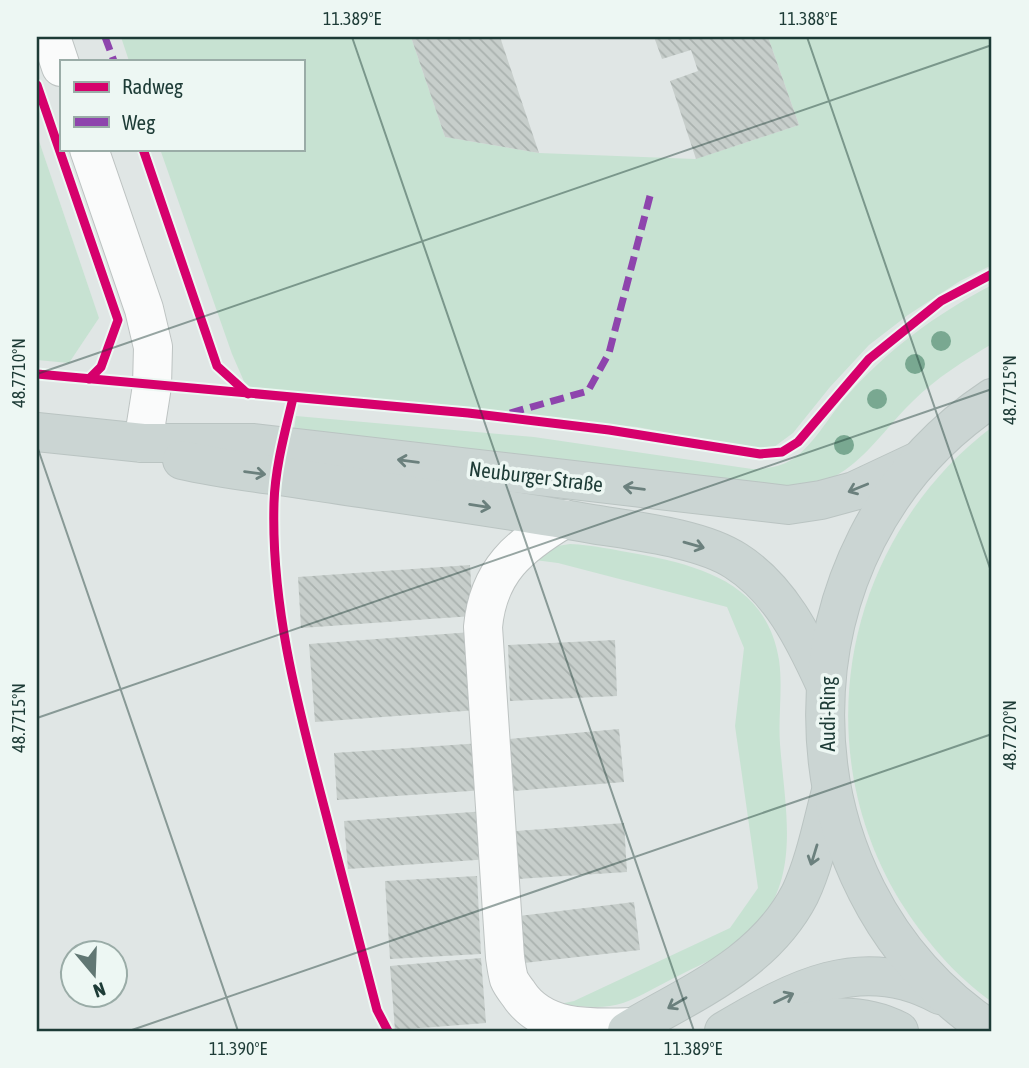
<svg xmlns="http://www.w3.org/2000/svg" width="1029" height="1068" viewBox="0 0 1029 1068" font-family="'Asap Condensed',sans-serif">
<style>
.green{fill:#c7e2d2}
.building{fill:url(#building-back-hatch)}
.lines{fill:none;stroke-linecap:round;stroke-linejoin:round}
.minor-casing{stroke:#bdc3c2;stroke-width:40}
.major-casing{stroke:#bac4c2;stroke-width:40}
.minor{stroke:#fafbfb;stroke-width:38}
.major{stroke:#cbd5d3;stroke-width:38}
.quiet{stroke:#8e44ad;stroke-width:7;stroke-dasharray:14 7;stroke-linecap:butt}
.cycleway-casing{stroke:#edf7f3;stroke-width:13}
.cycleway{stroke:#d6006c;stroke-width:9}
.tree{fill:#79a891}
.oneway{stroke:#6b807d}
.ticks{fill:none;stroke:#1d3b36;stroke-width:2;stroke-opacity:0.45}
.labels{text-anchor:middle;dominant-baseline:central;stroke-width:7;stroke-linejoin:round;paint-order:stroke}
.street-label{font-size:21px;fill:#1d3b36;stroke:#edf7f3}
.neatline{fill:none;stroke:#1d3b36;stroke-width:2.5}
.ticks-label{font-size:18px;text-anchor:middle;fill:#1d3b36}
</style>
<defs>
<pattern id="building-back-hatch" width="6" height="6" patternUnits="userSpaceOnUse" patternTransform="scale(1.75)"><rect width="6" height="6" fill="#c7cecb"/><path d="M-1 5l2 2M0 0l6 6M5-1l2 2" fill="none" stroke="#aab2af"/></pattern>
</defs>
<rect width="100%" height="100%" fill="#e0e6e5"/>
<!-- green -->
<g class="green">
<polygon points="121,37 411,37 445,137 539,153 695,159 799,125 768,37 992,37 992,265 960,281 908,315 869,345 830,387 793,433 774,447 754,449 637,427 270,391 246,386 232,354 160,149 303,149 303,61 129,61"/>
<polygon points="37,135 99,318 69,363 37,360"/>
<path d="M992,285v59c-27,16 -56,34 -79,57 -23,22 -42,51 -68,69 -16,12 -37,15 -55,21l-497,-55 3,-20 238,21 218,32c14,0 28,-2 41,-10 21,-15 35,-41 52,-61 42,-48 91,-84 147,-113z"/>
<path d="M992,427v575c-37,-26 -68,-63 -92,-101 -96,-158 -55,-362 92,-474z"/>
<path d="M570,544c23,1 45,6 68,10 64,12 129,30 141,106 4,27 -1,56 1,84 6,77 26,152 -49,204 -16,11 -34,18 -51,27 -19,9 -38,21 -57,28 -20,7 -43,3 -63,1l14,-3 156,-73 28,-40 -23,-162 9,-78 -17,-41 -169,-44 -31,-4 24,-12z"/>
</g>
<!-- building -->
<g class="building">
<polygon points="411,37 500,37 539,153 445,137"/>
<polygon points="654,37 768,37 799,125 696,159 670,81 698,71 691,50 662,59"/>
<polygon points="470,565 473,616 301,628 298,577"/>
<polygon points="472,632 478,710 315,722 309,644"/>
<polygon points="615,640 617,696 510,701 508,645"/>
<polygon points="619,729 624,782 514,791 509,739"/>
<polygon points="482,743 485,790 337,800 334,753"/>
<polygon points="487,811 490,859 348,869 344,821"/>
<polygon points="624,823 627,872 518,879 516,831"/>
<polygon points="477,876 481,954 390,959 385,881"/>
<polygon points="634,902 640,950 524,963 519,916"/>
<polygon points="481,958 486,1023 395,1030 390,966"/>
</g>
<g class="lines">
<!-- minor casing -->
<g class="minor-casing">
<g id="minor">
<polyline points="51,37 61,67"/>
<polyline points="89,149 144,309 153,347 152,386 143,443"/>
<path d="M564,519c-45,27 -76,52 -81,108l22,330c1,7 2,15 4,22 2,5 6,10 9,14 25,39 75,35 117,34"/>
</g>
</g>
<!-- major casing -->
<g class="major-casing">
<g id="major">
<polyline points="37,432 143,443 254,443 788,505 821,500 854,491 920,460"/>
<path d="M182,460c43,10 87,14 131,21 93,14 187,27 279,43 42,7 109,14 144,37 44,28 68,77 89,123"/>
<path d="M627,1031c64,-38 137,-67 173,-137 15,-32 22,-69 31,-103"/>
<path d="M724,1031c69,-41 138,-79 216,-36"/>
<path d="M782,1031c37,-17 80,-19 117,0"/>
<path d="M992,1031c-223,-147 -222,-486 0,-633"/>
</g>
</g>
<!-- minor -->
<use href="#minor" class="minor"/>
<!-- major -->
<use href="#major" class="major"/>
<!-- quiet -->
<g class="quiet">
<polyline points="105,37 114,61"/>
<polyline points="510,413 588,391 609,353 650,196"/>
</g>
<!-- cycleway casing -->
<g class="cycleway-casing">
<g id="cycleway">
<polyline points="37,85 118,320 101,367 89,379"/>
<polyline points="143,149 217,366 248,394"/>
<polyline points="37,374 468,413 609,430 760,454 782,452 798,442 869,359 941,301 992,274"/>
<path d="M293,398c-8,34 -18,70 -19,105 -3,100 22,196 47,292 19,72 38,144 56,215l11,21"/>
</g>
</g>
<!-- cycleway -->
<use href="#cycleway" class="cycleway"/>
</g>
<!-- trees -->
<g class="tree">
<circle cx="941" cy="341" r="10"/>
<circle cx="915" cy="364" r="10"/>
<circle cx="877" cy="399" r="10"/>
<circle cx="844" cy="445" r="10"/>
</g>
<!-- one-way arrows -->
<defs><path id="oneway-shaft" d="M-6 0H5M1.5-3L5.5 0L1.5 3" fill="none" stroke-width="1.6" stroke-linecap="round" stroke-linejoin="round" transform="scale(1.75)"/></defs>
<g class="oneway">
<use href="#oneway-shaft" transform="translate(408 461) rotate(-173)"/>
<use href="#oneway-shaft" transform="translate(255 473) rotate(8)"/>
<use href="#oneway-shaft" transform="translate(634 488) rotate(-173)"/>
<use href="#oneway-shaft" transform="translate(858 488) rotate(158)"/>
<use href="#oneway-shaft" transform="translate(480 506) rotate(9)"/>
<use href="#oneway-shaft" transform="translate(694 545) rotate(16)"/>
<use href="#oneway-shaft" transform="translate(814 855) rotate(107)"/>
<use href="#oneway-shaft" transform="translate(784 998) rotate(-26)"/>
<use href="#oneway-shaft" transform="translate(677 1003) rotate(150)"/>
</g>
<!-- ticks -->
<path class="ticks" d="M352,37l342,994M807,37l185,537M37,374l955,-329M37,446l201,585M37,718l955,-329M129,1031l863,-297"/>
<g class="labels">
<!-- street labels -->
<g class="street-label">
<text transform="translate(536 476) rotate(7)">Neuburger Straße</text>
<text transform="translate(827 714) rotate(-90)">Audi-Ring</text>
</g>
</g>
<!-- border -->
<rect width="1029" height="1068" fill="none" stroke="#edf7f3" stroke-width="77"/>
<!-- legend -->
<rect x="60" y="60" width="245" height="91" fill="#edf7f3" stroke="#9aaca7" stroke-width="2"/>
<rect x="74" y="82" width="35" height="10" fill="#d6006c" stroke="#9aaca7" stroke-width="2"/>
<text x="122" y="94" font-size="21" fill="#1d3b36">Radweg</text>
<rect x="74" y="117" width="35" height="10" fill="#8e44ad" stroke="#9aaca7" stroke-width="2"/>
<text x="122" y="130" font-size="21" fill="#1d3b36">Weg</text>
<!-- north arrow -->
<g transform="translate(94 974) rotate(161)"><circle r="33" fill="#edf7f3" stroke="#9aaca7" stroke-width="2"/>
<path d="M0-5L12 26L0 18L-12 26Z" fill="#617773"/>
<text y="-10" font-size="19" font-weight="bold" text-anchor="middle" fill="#1d3b36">N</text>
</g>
<rect x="38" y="38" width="952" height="992" class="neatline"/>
<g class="ticks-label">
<text x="352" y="25">11.389°E</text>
<text x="808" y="25">11.388°E</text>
<text transform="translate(19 373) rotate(-90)" y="6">48.7710°N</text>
<text transform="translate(1010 390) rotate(-90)" y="6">48.7715°N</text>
<text transform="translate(19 718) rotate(-90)" y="6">48.7715°N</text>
<text transform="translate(1010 735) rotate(-90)" y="6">48.7720°N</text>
<text x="238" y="1055">11.390°E</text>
<text x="693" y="1055">11.389°E</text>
</g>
</svg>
